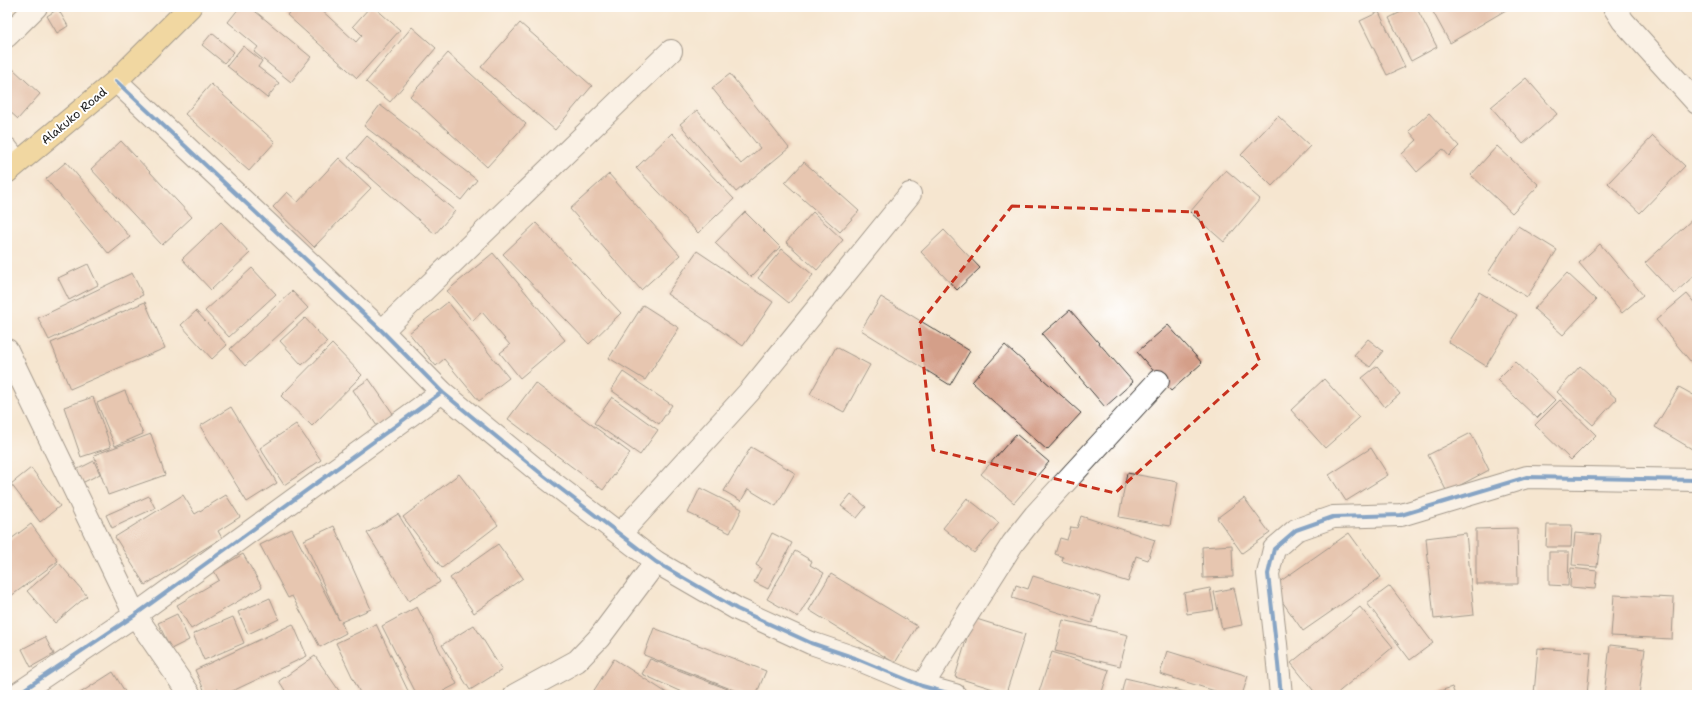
<svg xmlns="http://www.w3.org/2000/svg" width="1704" height="702" viewBox="0 0 1704 702" font-family="'Shantell Sans',sans-serif">
<style>
.building{fill:#d49f89}
.lines{fill:none;stroke-linecap:round;stroke-linejoin:round}
.minor-casing{stroke:#3d3a37;stroke-width:24}
.major-casing{stroke:#3d3a37;stroke-width:24}
.minor{stroke:#fff;stroke-width:22}
.major{stroke:#ebc669;stroke-width:22}
.cycleway-casing{stroke:#fff;stroke-width:6}
.cycleway{stroke:#0057b8;stroke-width:4}
.marked{fill:none;stroke:#c8321e;stroke-width:3;stroke-dasharray:8 5;stroke-linejoin:round}
.labels{text-anchor:middle;dominant-baseline:central;stroke-width:4;stroke-linejoin:round;paint-order:stroke}
.street-label{font-size:12px;fill:#1c1c1c;stroke:#fff}
</style>
<rect width="100%" height="100%" fill="#fff"/>
<filter id="ink" filterUnits="userSpaceOnUse"><feTurbulence type="fractalNoise" baseFrequency=".025" numOctaves="2"/><feDisplacementMap in="SourceGraphic" scale="8" xChannelSelector="R" yChannelSelector="G"/><feConvolveMatrix kernelMatrix="1 2 1 2 8 2 1 2 1" color-interpolation-filters="sRGB"/></filter>
<filter id="wash" filterUnits="userSpaceOnUse"><feTurbulence type="fractalNoise" baseFrequency=".012" numOctaves="4" result="noise"/><feDisplacementMap in="SourceGraphic" scale="16" xChannelSelector="R" yChannelSelector="G"/><feGaussianBlur stdDeviation="0.9" result="paint"/><feColorMatrix in="noise" values="0 0 0 0 0 0 0 0 0 0 0 0 0 0 0 0 0 1.4 0 .05"/><feComposite in="paint" operator="in"/></filter>
<g filter="url(#wash)">
<rect width="100%" height="100%" fill="#f6e6d0"/>
<g id="blocks">
<!-- building -->
<g class="building">
<polygon points="240,7 250,7 311,57 291,82 254,52 258,47 228,22"/>
<polygon points="294,7 318,7 356,42 362,35 353,26 370,7 374,7 400,30 357,78 287,15"/>
<polygon points="1411,7 1416,7 1437,47 1411,61 1389,18"/>
<polygon points="1442,7 1511,7 1450,43 1433,12"/>
<polygon points="58,9 68,26 57,33 47,16"/>
<polygon points="1379,12 1405,67 1387,75 1360,21"/>
<polygon points="520,23 592,86 555,130 481,67"/>
<polygon points="412,27 436,48 390,102 366,82"/>
<polygon points="212,33 234,52 224,63 202,45"/>
<polygon points="243,46 262,61 258,67 279,83 267,98 227,66"/>
<polygon points="448,53 526,124 487,167 410,96"/>
<polygon points="12,68 40,94 18,119 7,109 7,74"/>
<polygon points="730,74 789,148 736,192 680,124 697,110 741,164 760,148 712,88"/>
<polygon points="1526,78 1557,114 1523,144 1491,107"/>
<polygon points="211,84 275,142 249,171 185,114"/>
<polygon points="380,105 477,180 461,200 364,126"/>
<polygon points="1429,113 1459,146 1449,156 1443,149 1417,172 1402,154 1417,140 1409,131"/>
<polygon points="1278,116 1310,146 1272,186 1241,155"/>
<polygon points="672,133 734,199 698,233 636,168"/>
<polygon points="367,136 455,211 435,234 348,158"/>
<polygon points="1653,136 1685,166 1640,213 1608,183"/>
<polygon points="121,141 192,217 162,245 91,169"/>
<polygon points="1497,146 1539,185 1512,213 1471,175"/>
<polygon points="339,158 371,188 314,247 273,207 287,192 298,202"/>
<polygon points="66,162 130,237 109,254 46,179"/>
<polygon points="804,162 859,211 840,232 785,183"/>
<polygon points="1226,170 1260,199 1224,242 1190,212"/>
<polygon points="609,174 680,255 641,290 570,209"/>
<polygon points="745,212 780,247 751,277 715,243"/>
<polygon points="813,212 843,240 817,270 786,242"/>
<polygon points="1697,215 1697,273 1674,294 1645,263"/>
<polygon points="221,222 250,253 211,290 182,259"/>
<polygon points="536,223 621,313 589,344 503,254"/>
<polygon points="1518,226 1557,250 1527,297 1488,273"/>
<polygon points="944,230 980,268 957,290 921,252"/>
<polygon points="1600,244 1643,295 1622,313 1579,263"/>
<polygon points="782,249 813,275 789,303 758,278"/>
<polygon points="697,251 773,302 743,346 667,294"/>
<polygon points="493,253 565,340 520,378 500,353 510,345 482,312 472,321 447,291"/>
<polygon points="88,264 98,285 69,300 58,278"/>
<polygon points="252,268 276,294 229,337 205,311"/>
<polygon points="132,273 143,295 49,340 38,318"/>
<polygon points="1567,273 1596,300 1563,335 1534,309"/>
<polygon points="292,291 308,308 245,366 230,349"/>
<polygon points="1479,292 1517,315 1486,366 1448,342"/>
<polygon points="1687,294 1697,306 1697,356 1691,362 1656,320"/>
<polygon points="881,297 970,351 950,385 861,330"/>
<polygon points="145,302 165,348 70,389 51,343"/>
<polygon points="448,302 509,378 479,401 444,359 436,366 409,333"/>
<polygon points="643,305 679,328 645,380 609,358"/>
<polygon points="1070,310 1133,382 1105,407 1042,334"/>
<polygon points="196,311 227,345 212,359 181,325"/>
<polygon points="305,318 327,342 302,365 280,341"/>
<polygon points="1168,325 1202,363 1171,391 1137,352"/>
<polygon points="1368,339 1383,351 1370,367 1354,355"/>
<polygon points="332,344 362,375 312,426 281,396"/>
<polygon points="1005,345 1081,413 1047,450 972,382"/>
<polygon points="836,347 870,365 844,412 810,394"/>
<polygon points="1515,362 1555,400 1537,418 1497,380"/>
<polygon points="1377,366 1400,394 1385,407 1362,378"/>
<polygon points="1580,366 1617,399 1593,425 1557,392"/>
<polygon points="623,372 672,405 659,424 611,390"/>
<polygon points="369,379 394,415 377,426 353,390"/>
<polygon points="1324,379 1359,418 1325,448 1291,410"/>
<polygon points="535,383 630,453 603,490 508,419"/>
<polygon points="1679,387 1697,397 1697,452 1655,427"/>
<polygon points="125,391 143,434 115,446 97,403"/>
<polygon points="93,397 111,447 81,457 64,407"/>
<polygon points="612,397 658,430 640,455 594,423"/>
<polygon points="1560,400 1596,435 1571,460 1535,425"/>
<polygon points="231,407 277,483 247,502 200,426"/>
<polygon points="296,424 321,460 284,485 260,448"/>
<polygon points="1471,433 1489,470 1447,492 1428,455"/>
<polygon points="151,434 165,475 108,495 94,455"/>
<polygon points="1016,434 1049,462 1014,503 981,474"/>
<polygon points="751,447 795,473 776,506 748,489 741,501 724,491"/>
<polygon points="1371,448 1388,475 1346,501 1329,475"/>
<polygon points="94,461 100,474 82,483 76,470"/>
<polygon points="31,468 60,506 40,522 11,484"/>
<polygon points="1127,473 1178,482 1170,526 1119,517"/>
<polygon points="459,474 498,525 442,568 403,517"/>
<polygon points="700,488 742,509 730,533 688,513"/>
<polygon points="851,494 866,507 857,518 841,506"/>
<polygon points="183,495 195,514 226,495 240,517 218,531 222,538 145,585 115,537"/>
<polygon points="149,496 155,508 112,528 106,515"/>
<polygon points="967,498 999,523 974,553 943,528"/>
<polygon points="1244,498 1270,533 1242,553 1217,518"/>
<polygon points="398,514 440,582 409,601 367,533"/>
<polygon points="1081,516 1155,540 1148,560 1136,556 1128,582 1062,561 1063,557 1055,554 1060,538 1067,540 1071,527 1077,528"/>
<polygon points="31,524 58,561 7,599 7,542"/>
<polygon points="1547,525 1572,525 1571,547 1546,547"/>
<polygon points="334,526 371,609 341,622 346,633 320,647 292,596 288,598 260,545 292,529 339,620 304,540"/>
<polygon points="1517,528 1518,584 1476,584 1476,529"/>
<polygon points="772,533 792,543 768,589 754,582 761,568 756,565"/>
<polygon points="1349,533 1381,577 1303,631 1272,587"/>
<polygon points="1466,533 1474,615 1434,619 1426,538"/>
<polygon points="1575,533 1601,535 1597,567 1572,565"/>
<polygon points="498,544 523,578 474,613 450,578"/>
<polygon points="1232,545 1233,577 1203,578 1202,547"/>
<polygon points="795,551 812,561 810,565 824,573 798,617 767,599"/>
<polygon points="1549,552 1569,552 1568,586 1549,585"/>
<polygon points="243,554 262,587 191,629 177,605 219,580 214,571"/>
<polygon points="59,563 87,596 55,623 27,591"/>
<polygon points="1571,568 1597,571 1595,589 1570,587"/>
<polygon points="831,574 917,626 895,663 809,610"/>
<polygon points="1033,576 1100,597 1092,623 1012,598 1016,585 1028,589"/>
<polygon points="1390,586 1433,643 1410,660 1367,603"/>
<polygon points="1210,588 1214,610 1187,614 1184,593"/>
<polygon points="1234,588 1242,625 1222,629 1214,592"/>
<polygon points="1614,595 1674,598 1672,639 1611,636"/>
<polygon points="270,598 279,619 248,634 238,612"/>
<polygon points="417,607 457,684 436,695 417,695 382,626"/>
<polygon points="1360,607 1393,647 1335,695 1317,695 1291,663"/>
<polygon points="177,614 189,640 171,649 158,623"/>
<polygon points="233,617 244,643 204,660 193,634"/>
<polygon points="973,618 1025,634 1006,693 955,677"/>
<polygon points="1063,620 1128,635 1120,666 1055,651"/>
<polygon points="293,624 307,656 224,695 221,695 218,689 206,694 195,670"/>
<polygon points="376,624 410,695 361,695 336,643"/>
<polygon points="474,625 502,670 470,690 442,645"/>
<polygon points="654,628 766,671 756,695 746,695 644,655"/>
<polygon points="45,637 54,654 31,667 22,649"/>
<polygon points="1610,645 1645,649 1639,695 1604,695"/>
<polygon points="1538,648 1591,652 1587,695 1534,694"/>
<polygon points="1167,651 1248,676 1242,695 1228,695 1160,674"/>
<polygon points="1052,652 1109,670 1101,695 1038,695"/>
<polygon points="315,656 342,695 288,695 279,681"/>
<polygon points="614,659 670,695 591,695"/>
<polygon points="650,659 743,695 688,695 642,674"/>
<polygon points="113,672 127,695 77,695"/>
<polygon points="1125,678 1194,694 1194,695 1121,695"/>
<polygon points="1452,687 1455,695 1428,695"/>
</g>
</g>
</g>
<g filter="url(#ink)">
<use href="#blocks" fill-opacity="0" stroke="#3d3a37" stroke-width="1"/>
<g class="lines">
<!-- minor casing -->
<g class="minor-casing">
<g id="minor">
<polyline points="1614,7 1623,21 1697,103"/>
<polyline points="7,36 36,7"/>
<polyline points="116,81 382,331 442,392 544,476 656,562 737,609 811,643 855,658 922,686 955,695"/>
<polyline points="7,149 17,162"/>
<polyline points="382,331 671,51"/>
<polyline points="7,350 135,615 190,695"/>
<polyline points="620,534 750,391 910,194"/>
<polyline points="922,686 1013,543 1035,515 1158,381"/>
<polyline points="16,695 135,615 442,392"/>
<polyline points="515,695 577,661 599,638 656,562"/>
<polyline points="1281,695 1276,644 1268,574 1274,549 1296,530 1333,517 1401,515 1527,477 1697,480"/>
</g>
</g>
<!-- major casing -->
<g class="major-casing">
<polyline id="major" points="7,172 116,81 190,7"/>
</g>
<!-- minor -->
<use href="#minor" class="minor"/>
<!-- major -->
<use href="#major" class="major"/>
<!-- cycleway casing -->
<g class="cycleway-casing">
<g id="cycleway">
<polyline points="116,81 382,331 442,392 544,476 656,562 737,609 811,643 855,658 922,686 955,695"/>
<polyline points="16,695 135,615 442,392"/>
<polyline points="1281,695 1276,644 1268,574 1274,549 1296,530 1333,517 1401,515 1527,477 1697,480"/>
</g>
</g>
<!-- cycleway -->
<use href="#cycleway" class="cycleway"/>
</g>
</g>
<!-- marked area -->
<path d="M0 0H1704V702H0ZM1012,206l185,6 63,150 -145,131 -182,-43 -14,-126z" fill="#f6e6d0" fill-opacity=".55" fill-rule="evenodd"/>
<path class="marked" d="M1012,206l185,6 63,150 -145,131 -182,-43 -14,-126z"/>
<g class="labels">
<!-- street labels -->
<g class="street-label">
<text transform="translate(74 116) rotate(-40)">Alakuko Road</text>
</g>
</g>
<!-- margin -->
<rect width="1704" height="702" fill="none" stroke="#fff" stroke-width="24"/>
</svg>
